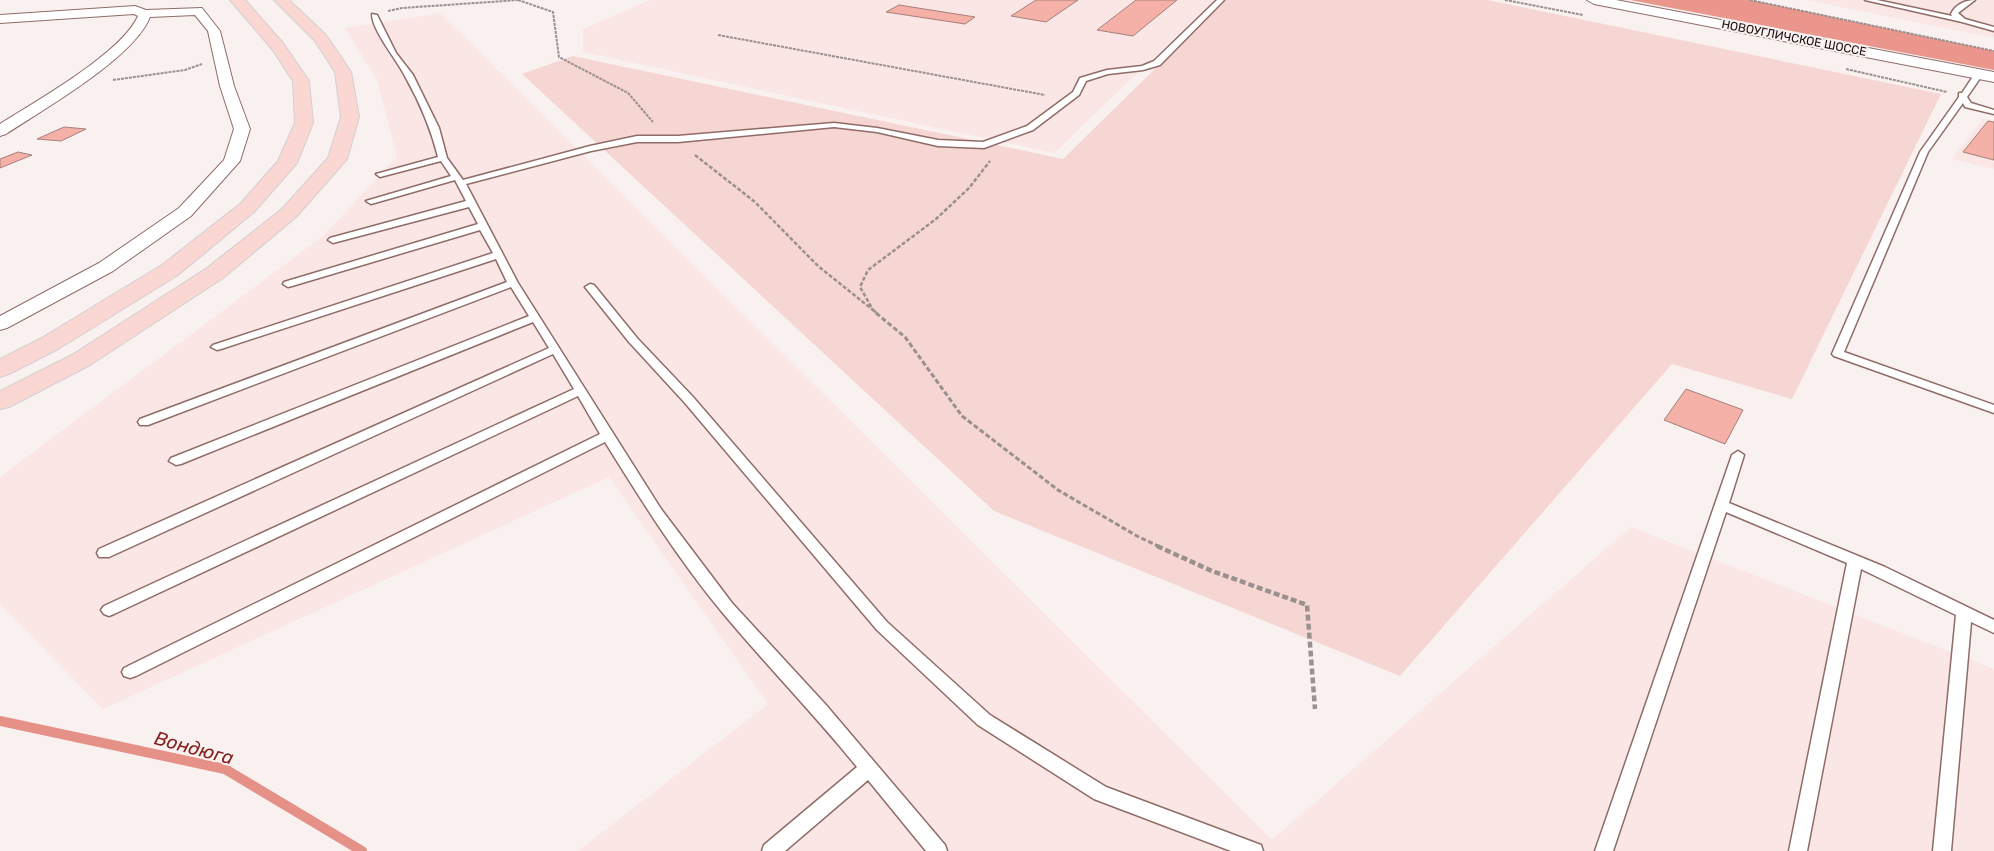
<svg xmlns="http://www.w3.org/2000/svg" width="1994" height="851" viewBox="0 0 1994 851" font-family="Rubik,sans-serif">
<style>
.built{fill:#fae6e4}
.green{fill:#f6d6d2}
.forest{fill:#ea968c}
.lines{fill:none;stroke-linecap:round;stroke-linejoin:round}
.stream{stroke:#e59188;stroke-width:10}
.building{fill:#f5b0a7;stroke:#a4807b}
.lane-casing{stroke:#8f6c68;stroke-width:3}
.street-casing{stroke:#8f6c68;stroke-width:2}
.secondary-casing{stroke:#8f6c68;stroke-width:2}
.primary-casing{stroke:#d2cfcf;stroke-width:2}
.path-far3{stroke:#9a908f;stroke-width:2;stroke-dasharray:3 1;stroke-linecap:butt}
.path-far2{stroke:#9a908f;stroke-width:2.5;stroke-dasharray:4 2;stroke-linecap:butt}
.path-far1{stroke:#9a908f;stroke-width:3;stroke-dasharray:5 2.5;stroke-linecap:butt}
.path{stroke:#9a908f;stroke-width:4.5;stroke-dasharray:6 3;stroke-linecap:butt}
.lane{fill:#fff;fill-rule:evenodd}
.street{fill:#fff;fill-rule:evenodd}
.secondary{fill:#fff;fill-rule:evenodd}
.primary{fill:#fbd7d3;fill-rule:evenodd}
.labels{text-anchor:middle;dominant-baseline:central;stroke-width:4;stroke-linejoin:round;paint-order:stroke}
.far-street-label{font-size:12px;fill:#1d100f;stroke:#f9f1f0}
.near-water-label{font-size:19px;font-style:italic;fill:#83221f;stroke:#f9f1f0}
</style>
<rect width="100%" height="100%" fill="#f9f1f0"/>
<!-- built -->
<g class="built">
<polygon points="650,0 1214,0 1054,153 583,52 583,29"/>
<polygon points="1806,0 1994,0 1994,38"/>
<polygon points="440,13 1272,840 1631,527 1994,669 1994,851 578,851 768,704 609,477 103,709 0,604 0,477 323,236 397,157 377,80 345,28"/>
<polygon points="1983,119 1994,121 1994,169 1952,159"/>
</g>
<!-- green -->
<polygon class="green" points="1225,0 1488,0 1941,94 1792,399 1672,364 1400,676 994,511 522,74 573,56 1063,159"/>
<!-- forest -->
<polygon class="forest" points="1630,0 1750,0 1994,51 1994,70"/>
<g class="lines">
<!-- stream -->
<polyline class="stream" points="0,721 225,769 362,851"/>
</g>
<!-- building -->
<g class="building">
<polygon points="1036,0 1078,0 1046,22 1011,16"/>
<polygon points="1136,0 1177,0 1133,36 1097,30"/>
<polygon points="899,5 975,17 965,24 886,12"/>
<polygon points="1988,121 1994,122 1994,160 1963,152"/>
<polygon points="64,127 86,129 61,141 37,139"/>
<polygon points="18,152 32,155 0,168 0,159"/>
<polygon points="1686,389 1743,410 1725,444 1664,420"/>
</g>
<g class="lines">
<!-- lane casing -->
<g class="lane-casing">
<g id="lane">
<path d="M1217,0h7l-64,65 -17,5 -35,4 -22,7 -7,14 -46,35 -49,18 -46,-2 -61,-14 -43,-5 -156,15h-41l-46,9 -125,33 52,99 143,226 71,94 94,102 119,140 2,6h-21l-58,-71 -83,71h-23l2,-6 93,-78c-43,-53 -91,-102 -135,-155 -44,-53 -81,-112 -117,-170l-469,234 -6,2 -6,-2 -2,-4 2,-4 476,-234 -22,-38 -464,218 -5,2 -5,-2 -3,-4 3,-4 470,-217 -21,-35 -444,203h-10l-2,-4 2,-4 450,-201 -16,-26 -352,142 -5,1 -7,-4 2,-3 358,-142 -18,-29 -363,138h-8l-2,-3 2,-3 367,-137 -11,-23 -275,90 -4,1 -6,-3 2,-2 280,-92 -13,-23 -188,56 -4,1 -5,-3 1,-2 194,-58 -9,-17 -136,36 -5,-3 2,-2 136,-37 -11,-21 -84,24 -5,-3 85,-25 -10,-15 -61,16 -4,-3 62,-17c-7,-28 -18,-54 -32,-79 -8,-17 -34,-47 -34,-64l5,1 19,38 17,22 26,53 8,30 16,22 127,-34 47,-10h41l156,-13 43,5 61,12 45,2 44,-16 46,-34 7,-14 27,-8 35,-4 12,-5z"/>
<path d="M1865,0h12l75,16 -1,-2c4,-9 14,-14 24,-14l-17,13 7,6 29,8v4l-32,-9z"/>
<polygon points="1976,72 1983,74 1967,97 1971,103 1994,110 1994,114 1965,107 1963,103 1928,152 1844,352 1994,405 1994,413 1834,356 1832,354 1920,152 1959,97 1959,93 1962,93"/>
<polygon points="590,284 594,285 637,338 693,397 887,622 990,715 1106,787 1261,845 1263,851 1231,851 1094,799 978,725 877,630 685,403 629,342 585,287"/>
<polygon points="1738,451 1744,455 1729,503 1885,567 1994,620 1994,633 1971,622 1951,851 1933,851 1956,615 1861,569 1807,851 1789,851 1847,563 1726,512 1613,851 1595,851 1732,455"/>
</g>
</g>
<!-- street casing -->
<g class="street-casing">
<path id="street" d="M135,6l11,4 56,-2 18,23 14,55 16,43 -10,32 -49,55 -78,55 -106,57 -7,2v-14l99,-53 80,-55 45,-48 10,-31 -14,-43 -12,-55 -13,-16 -45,2c-16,41 -106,92 -144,117l-6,2v-12c36,-23 122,-71 138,-108l-4,-2 -134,9v-8z"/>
</g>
<!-- secondary casing -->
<g class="secondary-casing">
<polygon id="secondary" points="1587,0 1616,0 1994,72 1994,82 1594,4"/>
</g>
<!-- primary casing -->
<g class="primary-casing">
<g id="primary">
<polygon points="230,0 245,0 283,43 309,81 313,123 297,163 254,212 178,275 58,349 9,374 0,377 0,359 40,339 162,265 240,204 278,161 295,123 293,81 272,49"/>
<polygon points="274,0 289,0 326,35 351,72 359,117 347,159 296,217 223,278 90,365 9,407 0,409 0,391 72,355 207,268 282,209 328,158 341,117 335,72 315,41"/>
</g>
</g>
<!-- path-far3 -->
<g class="path-far3">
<polyline points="518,0 553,12 559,57 628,93 653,122"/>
<polyline points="1505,0 1583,15"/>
<polyline points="1750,0 1994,51"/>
<polyline points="388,11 402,8 519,0"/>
<polyline points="718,35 1045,95"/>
<polyline points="1846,69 1947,92"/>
<polyline points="113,80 185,70 202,64"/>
</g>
<!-- path-far2 -->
<g class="path-far2">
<polyline points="695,155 755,202 818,266 873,310 860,287 868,270 936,219 969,188 990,161"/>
<polyline points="873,310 878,314"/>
</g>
<!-- path-far1 -->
<polyline class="path-far1" points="876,313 905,337 962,416 1058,490 1137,536 1160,547"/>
<!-- path -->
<polyline class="path" points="1157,546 1212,571 1307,605 1315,709"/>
<!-- lane -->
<use href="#lane" class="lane"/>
<!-- street -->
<use href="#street" class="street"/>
<!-- secondary -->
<use href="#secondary" class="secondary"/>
<!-- primary -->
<use href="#primary" class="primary"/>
</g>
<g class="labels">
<!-- far-street labels -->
<g class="far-street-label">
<text transform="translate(1794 38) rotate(11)">НОВОУГЛИЧСКОЕ ШОССЕ</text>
</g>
<!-- near-water labels -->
<g class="near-water-label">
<text transform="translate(194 748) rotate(15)">Вондюга</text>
</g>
</g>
</svg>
